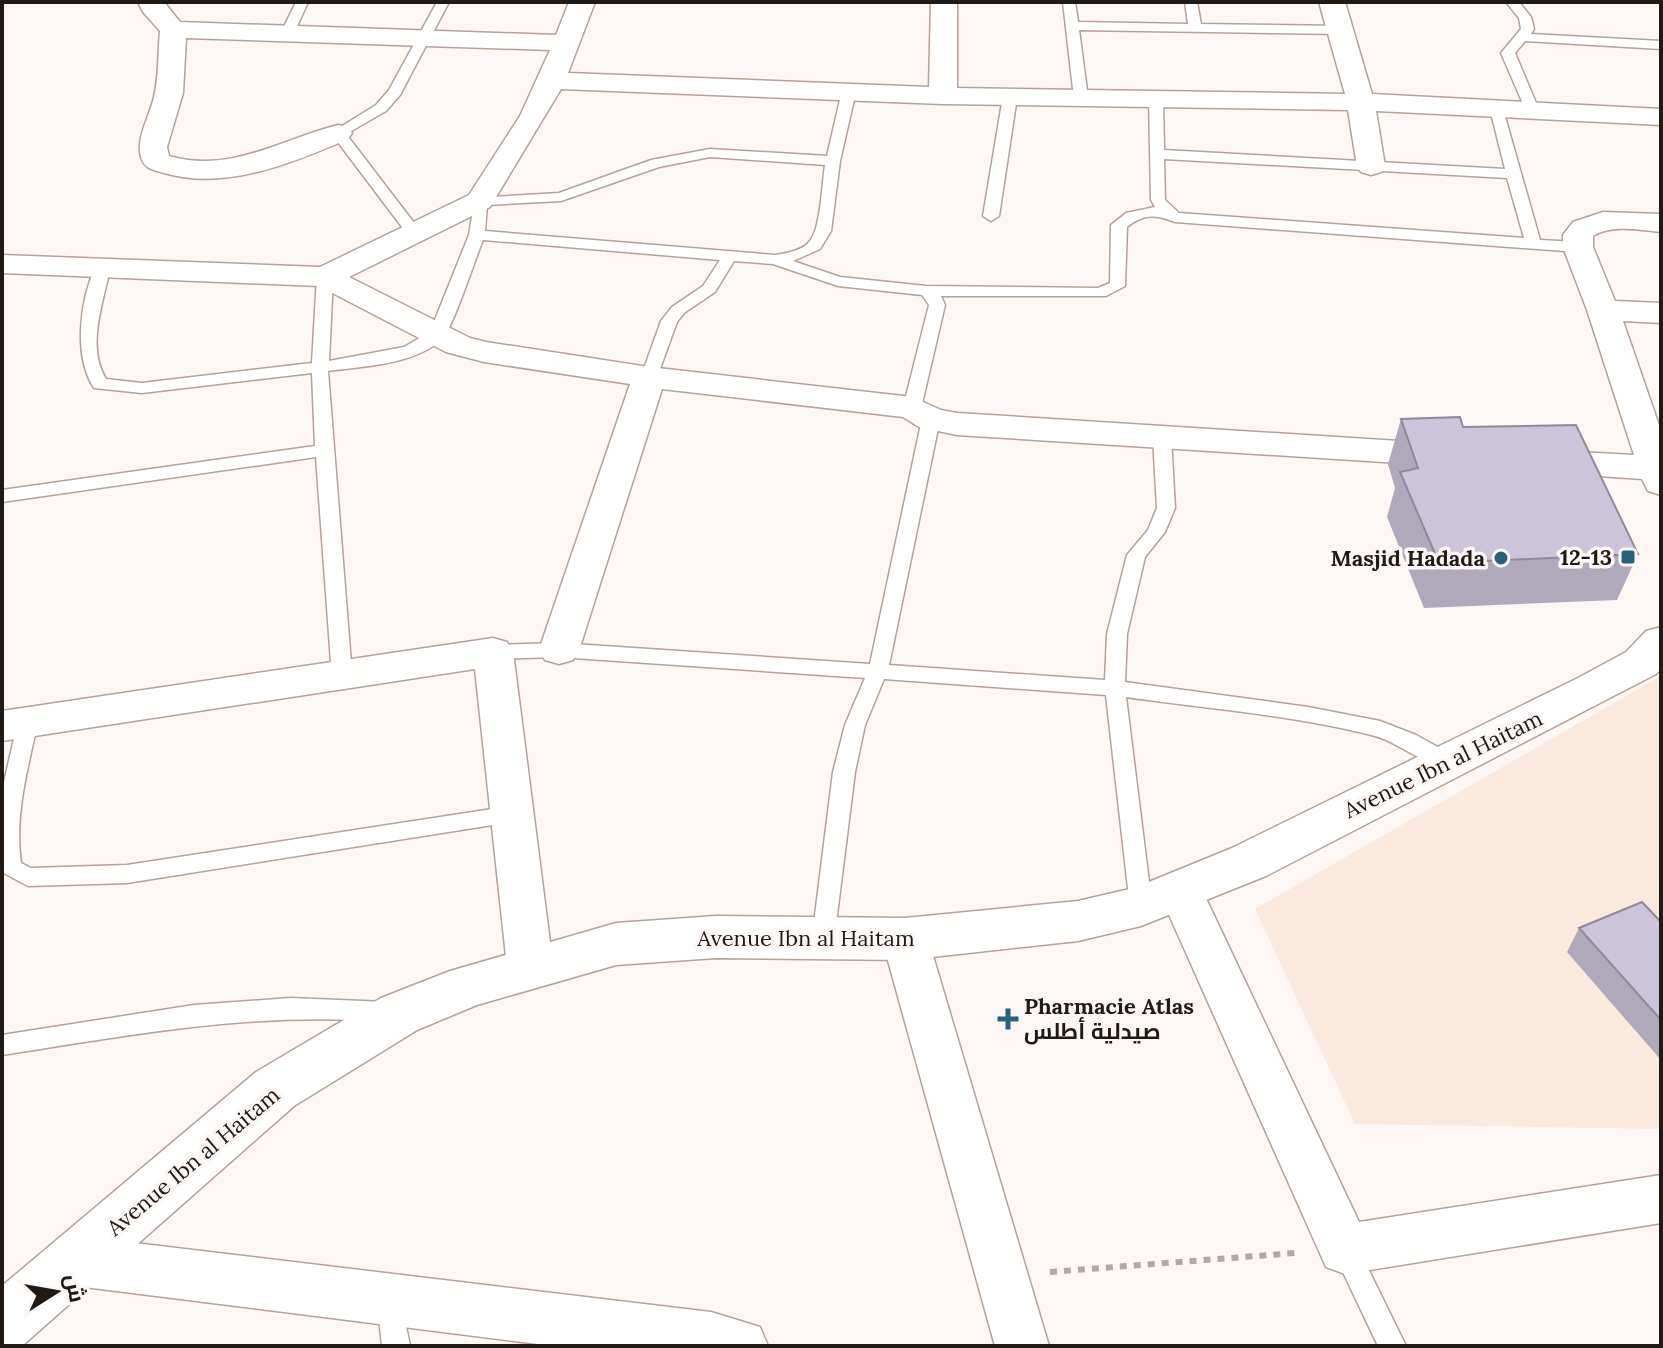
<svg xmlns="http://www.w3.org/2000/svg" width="1663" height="1348" viewBox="0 0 1663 1348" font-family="Lora,Cairo,serif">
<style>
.built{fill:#fbe9de}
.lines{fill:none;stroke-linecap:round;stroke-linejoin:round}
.service-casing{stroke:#b7a195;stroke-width:3}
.minor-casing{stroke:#b7a195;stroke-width:3}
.tertiary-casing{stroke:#b7a195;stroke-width:3}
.path{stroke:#afa9a5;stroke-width:6;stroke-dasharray:7 7;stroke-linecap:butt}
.service{fill:#fff;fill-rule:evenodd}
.minor{fill:#fff;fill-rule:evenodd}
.tertiary{fill:#fff;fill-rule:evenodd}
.wall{fill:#afa9bb}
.building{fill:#ccc4da;stroke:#8f8999;stroke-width:2}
.poi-dot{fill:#29617b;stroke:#fcf7f4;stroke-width:3}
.labels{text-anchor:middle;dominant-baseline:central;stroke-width:7;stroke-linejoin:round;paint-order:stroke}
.poi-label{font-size:22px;font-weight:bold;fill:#211914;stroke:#fcf7f4;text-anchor:end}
.street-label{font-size:22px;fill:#211914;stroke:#fcf7f4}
</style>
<rect width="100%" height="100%" fill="#fcf7f4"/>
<!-- built -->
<polygon class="built" points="1661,676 1661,1129 1355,1124 1255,909"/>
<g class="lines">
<!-- service casing -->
<g class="service-casing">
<g id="service">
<polygon points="296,2 308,2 292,38 282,38 280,35"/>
<polygon points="437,2 449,2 400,95 386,111 346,134 421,232 413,237 408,235 331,133 376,105 389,90"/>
<polygon points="1063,2 1075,2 1078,22 1188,24 1185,2 1197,2 1201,24 1343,26 1349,30 1343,34 1079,30 1088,98 1081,102 1074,98"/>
<polygon points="1506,2 1519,2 1531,17 1534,29 1531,34 1661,41 1661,49 1525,41 1515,53 1539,110 1527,113 1501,53 1521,29 1519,18"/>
<path d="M849,87l7,4 -16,70 -9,70 -11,18 -27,12 47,16 86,9 172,2 12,-5 1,-58 15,-12 29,-6 -4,-7 -2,-101 7,-4 7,4 1,51 341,19 -15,-60 12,-3 38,134 38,2 8,5 -8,5 -403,-30c-19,-7 -30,-9 -48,5l-2,59 -19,10h-165l4,9 -24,103 -9,5 -9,-5 26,-103 -7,-10 -84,-9 -65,-22 -39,-3 -19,31 -31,21 -7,9 -20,55 -8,5 -8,-5 20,-56 11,-14 31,-21 17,-26 -237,-20c-8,19 -30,88 -41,99 -28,26 -78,27 -114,32l24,305 -3,5h-14l-3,-5 -16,-219 -314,45v-12l313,-44 -3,-73 -170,20 -48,-5c-21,-32 -14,-89 2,-122l6,-2 8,5c-7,34 -24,78 -4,110l36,4 170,-20 5,-86 8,-5 8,5 -4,84 75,-14 26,-15 39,-97 6,-37 84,-5 92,-33 59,-11 117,7 15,-65zM710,157l115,8c-3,19 -4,62 -15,76 -8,10 -23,12 -35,14l-290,-24 2,-26 74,-4 98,-34zM1164,159l343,19 17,60 -345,-25 -14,-13z"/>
<polygon points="1010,93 1017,97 999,216 991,221 983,216 1003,97"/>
<path d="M931,414l9,5 -51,246 216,15 2,-46 20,-79 21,-25 9,-22 -4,-71 9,-5 9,5 4,71 -10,24 -20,25 -18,77 -2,48 183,25 72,14 36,14 36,20 3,6 -3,6c-17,5 -56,-26 -77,-31 -81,-21 -166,-27 -249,-39l26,209 -3,6 -8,3 -8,-3 -3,-6 -24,-211 -222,-16 -19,46 -10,47 -21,167 -3,7 -8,2 -8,-2 -3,-7 21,-167 12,-47 20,-47 -306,-21 -66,2 -10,-7 10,-7 66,-2 311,21 52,-245z"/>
<path d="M28,713l7,3 3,5c-10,47 -24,94 -17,142l10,5 96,-3 384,-59 8,2 3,6 -3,6 -8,2 -384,61 -99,3 -26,-14v-81l16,-70 3,-5z"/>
<path d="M291,998l96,4 8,3 4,7 -4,7 -8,3c-131,-11 -256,13 -385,33v-20l192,-30z"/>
<polygon points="1345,1237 1354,1240 1406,1346 1378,1346 1332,1249 1336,1240"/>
<polygon points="390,1287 399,1291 410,1346 382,1346 377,1300 381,1291"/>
</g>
</g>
<!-- minor casing -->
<g class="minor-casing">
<g id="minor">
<path d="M138,2h26l16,20 376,13 13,-33h26l-27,71 361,14 2,-85h26v86l388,6 -26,-92h26l27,92 289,15v16l-285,-14 9,55 -4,6 -10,3 -10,-3 -4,-6 -9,-56 -405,-6 -382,-15 -71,118 -141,70 121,61 16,4 163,25 263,30 29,13 16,3 489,31 12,3 6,8 -6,8 -12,3 -489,-31 -38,-8 -16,-10 -241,-28 -83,261 -6,10 -14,4 -14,-4 -6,-10 91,-266 -146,-22 -38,-10 -127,-66 -317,-13v-18l318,12 149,-72 51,-79 30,-66 -364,-12 -3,55 -16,54 2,9c61,18 113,-17 169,-31l10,2 4,6 -4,6c-55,24 -123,52 -184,34 -10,-3 -20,-4 -23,-16 -6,-20 11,-44 14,-65 4,-19 3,-41 5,-61l-17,-19z"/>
<path d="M1603,212l58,2v18c-21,-2 -49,-8 -68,4v11l22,54 46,2v20l-38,-2 38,110v64l-13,-4 -6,-12 -100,-7 -13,-3 -5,-8 5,-8 13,-3 92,5 -47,-145 -24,-63v-12l10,-13z"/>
<polygon points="493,638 507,642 513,652 553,966 546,980 530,985 514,980 507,966 475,669 2,741 2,711"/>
<polygon points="1180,872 1196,877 1202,890 1359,1222 1661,1175 1661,1223 1345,1274 1326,1267 1158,890 1164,877"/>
<polygon points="905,920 921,926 928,939 1049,1346 995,1346 882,939 889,926"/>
<polygon points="76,1236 711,1312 760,1327 768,1346 554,1346 76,1286 57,1279 50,1261 57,1243"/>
</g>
</g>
<!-- tertiary casing -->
<g class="tertiary-casing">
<polygon id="tertiary" points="1661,627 1661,669 1656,674 1266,876 1141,926 1078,941 905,960 716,958 616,965 477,1005 417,1030 294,1106 23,1345 2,1346 2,1286 256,1072 381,998 450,971 616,923 716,916 905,918 1078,901 1134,888 1232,848 1578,678 1626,652 1646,631"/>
</g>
<!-- path -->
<polyline class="path" points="1050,1272 1295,1253"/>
<!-- service -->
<use href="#service" class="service"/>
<!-- minor -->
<use href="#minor" class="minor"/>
<!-- tertiary -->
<use href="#tertiary" class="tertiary"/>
</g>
<!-- wall -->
<g class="wall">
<polygon points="1401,419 1463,427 1638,554 1617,600 1424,608 1387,517 1395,488 1388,464"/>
<polygon points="1661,922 1661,1060 1567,952 1579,928"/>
</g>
<!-- building -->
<g class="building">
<polygon points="1460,417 1463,427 1576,425 1638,554 1439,563 1400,472 1418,468 1401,419"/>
<polygon points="1642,902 1661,922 1661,1020 1579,928"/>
</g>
<!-- markers -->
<g class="poi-dot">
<rect x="1620" y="549" width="16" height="16" rx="4"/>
<circle cx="1501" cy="558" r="8"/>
<path d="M1004 1007h8v8h8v8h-8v8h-8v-8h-8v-8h8z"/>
</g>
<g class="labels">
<!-- poi labels -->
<g class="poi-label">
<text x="1612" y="557">12-13</text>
<text x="1485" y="558">Masjid Hadada</text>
<text x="1024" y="1006" text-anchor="start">Pharmacie Atlas<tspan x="1024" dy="25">صيدلية أطلس</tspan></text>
</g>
<!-- street labels -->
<g class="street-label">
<text transform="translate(1443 764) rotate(-26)">Avenue Ibn al Haitam</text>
<text x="806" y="938">Avenue Ibn al Haitam</text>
<text transform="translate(193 1161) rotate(-40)">Avenue Ibn al Haitam</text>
</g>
</g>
<!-- border -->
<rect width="1663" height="1348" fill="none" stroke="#211914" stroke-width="8"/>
<!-- north arrow -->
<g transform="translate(56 1292) rotate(79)" stroke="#fcf7f4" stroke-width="6" paint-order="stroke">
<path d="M0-6L14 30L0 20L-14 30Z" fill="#211914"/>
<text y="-12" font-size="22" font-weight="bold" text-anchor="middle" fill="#211914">ش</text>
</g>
</svg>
